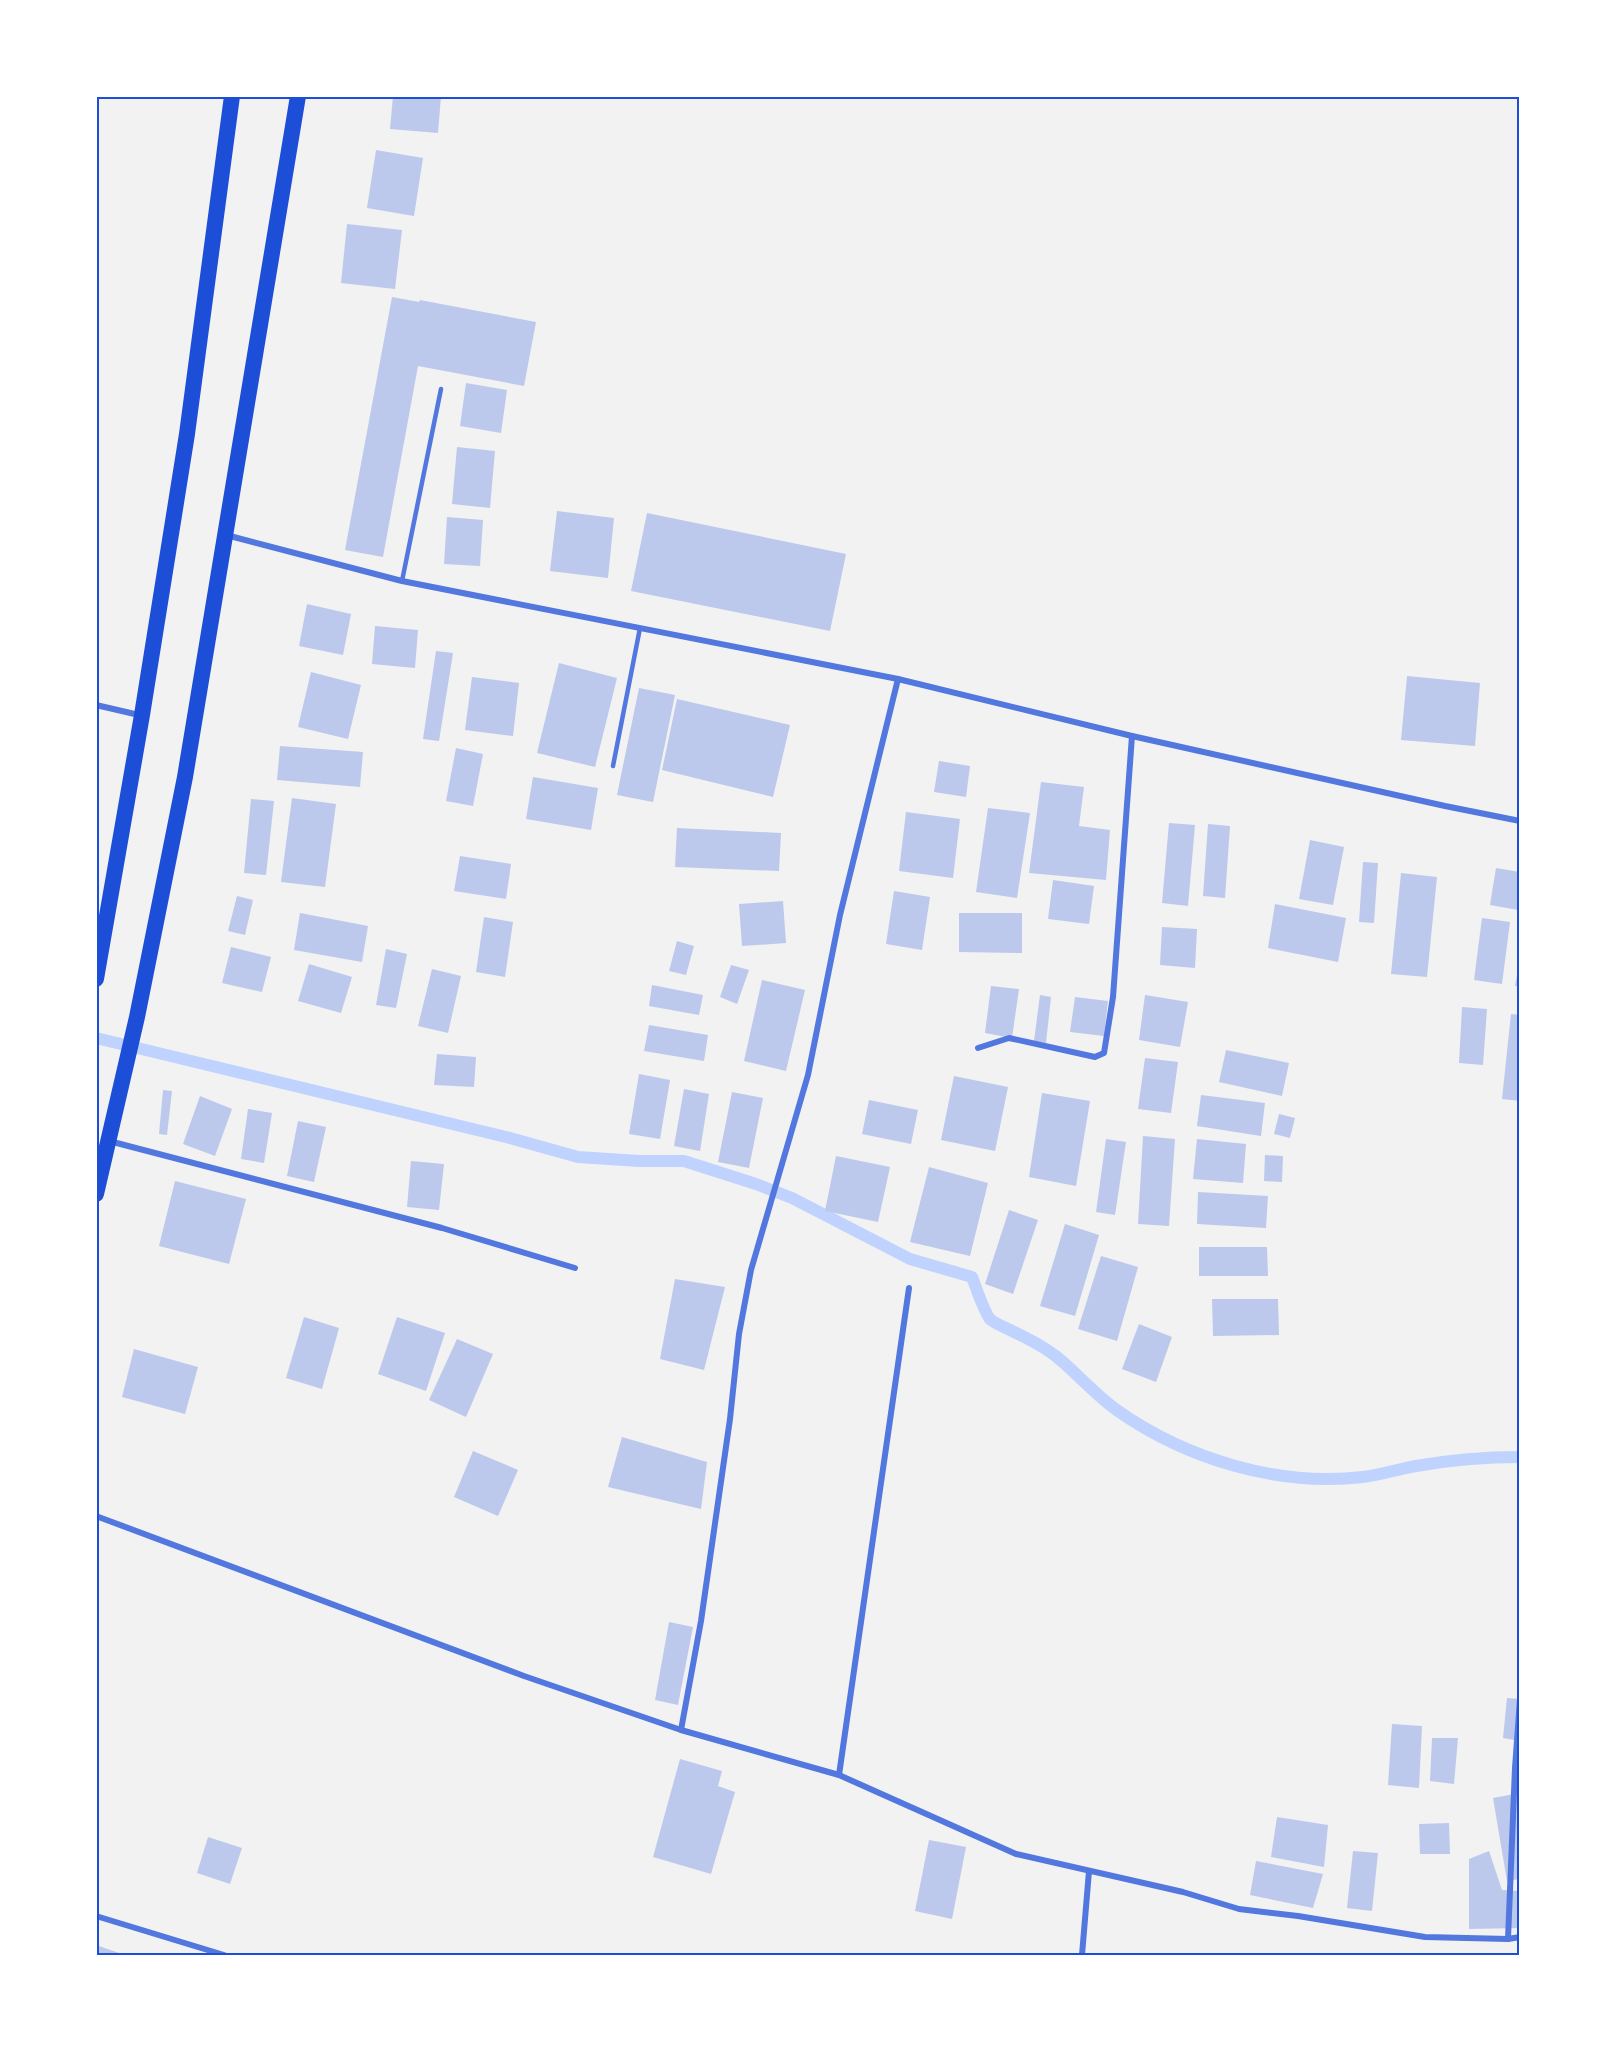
<svg xmlns="http://www.w3.org/2000/svg" width="1616" height="2051" viewBox="0 0 1616 2051" font-family="'Noto Serif',serif">
<style>
.lines{fill:none;stroke-linecap:round;stroke-linejoin:round}
.stream{stroke:#bfd3fe;stroke-width:12}
.building{fill:#bdc9ec}
.service{stroke:#5277de;stroke-width:4.5}
.minor{stroke:#5277de;stroke-width:6}
.trunk{stroke:#1d4ed8;stroke-width:16}
.neatline{fill:none;stroke:#1d4ed8;stroke-width:2}
</style>
<rect width="100%" height="100%" fill="#f2f2f2"/>
<g class="lines">
<!-- stream -->
<path class="stream" d="M96,1038l410,99 72,20 61,4h45l72,23 36,14 118,61 62,18c4,10 12,35 18,42 5,5 17,9 24,13 17,8 36,18 50,31 18,16 34,34 54,48 69,48 160,76 245,66 18,-2 35,-8 53,-11 34,-6 69,-9 104,-9"/>
</g>
<!-- building -->
<g class="building">
<polygon points="393,96 441,96 438,133 390,129"/>
<polygon points="376,150 423,158 414,216 367,208"/>
<polygon points="347,224 402,230 395,289 341,283"/>
<polygon points="392,297 419,302 420,300 536,322 524,386 418,366 383,557 345,550"/>
<polygon points="466,383 507,390 501,433 460,426"/>
<polygon points="457,447 495,451 490,508 452,504"/>
<polygon points="557,511 614,518 608,578 550,571"/>
<polygon points="647,513 846,554 830,631 631,591"/>
<polygon points="447,517 483,520 480,566 444,564"/>
<polygon points="307,604 351,614 343,655 299,646"/>
<polygon points="375,626 418,630 415,668 372,664"/>
<polygon points="436,651 453,653 439,741 423,739"/>
<polygon points="559,663 617,678 595,767 537,753"/>
<polygon points="311,672 361,685 348,739 298,727"/>
<polygon points="1407,676 1480,683 1475,746 1401,740"/>
<polygon points="472,677 519,683 513,736 465,730"/>
<polygon points="639,688 675,695 653,802 617,795"/>
<polygon points="677,699 790,725 773,797 662,770"/>
<polygon points="280,746 363,752 360,787 277,780"/>
<polygon points="456,748 483,754 473,806 446,801"/>
<polygon points="939,761 970,766 966,797 934,792"/>
<polygon points="533,777 598,788 591,830 526,819"/>
<polygon points="1041,782 1084,787 1079,826 1110,830 1106,880 1029,873"/>
<polygon points="292,798 336,804 325,887 281,882"/>
<polygon points="251,799 274,801 266,875 244,873"/>
<polygon points="988,808 1030,813 1017,898 976,892"/>
<polygon points="906,812 960,819 953,878 899,871"/>
<polygon points="1169,823 1195,825 1188,906 1162,903"/>
<polygon points="1208,824 1230,826 1225,898 1203,896"/>
<polygon points="677,828 781,833 779,871 675,867"/>
<polygon points="1310,840 1344,847 1333,905 1299,899"/>
<polygon points="460,856 511,864 506,899 454,891"/>
<polygon points="1363,862 1378,863 1374,923 1359,922"/>
<polygon points="1496,868 1520,872 1518,910 1490,905"/>
<polygon points="1401,873 1437,877 1427,977 1391,974"/>
<polygon points="1053,880 1094,886 1089,924 1048,919"/>
<polygon points="894,891 930,897 922,950 886,944"/>
<polygon points="237,896 253,900 245,935 228,931"/>
<polygon points="783,901 786,943 742,946 739,904"/>
<polygon points="1275,904 1346,918 1338,962 1268,948"/>
<polygon points="300,913 368,926 362,962 294,950"/>
<polygon points="959,913 1022,913 1022,953 959,952"/>
<polygon points="484,917 513,922 505,977 476,972"/>
<polygon points="1482,918 1510,922 1502,984 1474,980"/>
<polygon points="1162,927 1197,929 1195,968 1160,965"/>
<polygon points="677,941 694,946 686,975 669,971"/>
<polygon points="231,947 271,957 262,992 222,983"/>
<polygon points="386,949 407,954 396,1008 376,1005"/>
<polygon points="309,964 352,977 341,1013 298,1001"/>
<polygon points="731,965 749,970 737,1004 720,997"/>
<polygon points="1519,965 1520,965 1520,987 1515,986"/>
<polygon points="432,969 461,976 448,1033 418,1026"/>
<polygon points="762,980 805,990 786,1071 744,1061"/>
<polygon points="652,985 703,995 699,1015 649,1006"/>
<polygon points="991,986 1019,989 1012,1038 985,1033"/>
<polygon points="1040,995 1051,997 1046,1043 1034,1041"/>
<polygon points="1145,995 1188,1002 1180,1047 1139,1040"/>
<polygon points="1075,997 1108,1001 1104,1036 1070,1032"/>
<polygon points="1462,1007 1487,1009 1483,1065 1459,1063"/>
<polygon points="1511,1014 1520,1015 1520,1101 1502,1099"/>
<polygon points="649,1025 708,1035 704,1061 644,1051"/>
<polygon points="1226,1050 1289,1063 1282,1096 1219,1082"/>
<polygon points="437,1054 476,1057 474,1087 434,1085"/>
<polygon points="1145,1058 1178,1062 1171,1113 1138,1109"/>
<polygon points="639,1074 670,1080 660,1139 629,1134"/>
<polygon points="954,1076 1008,1087 995,1151 941,1140"/>
<polygon points="684,1089 709,1094 700,1151 674,1146"/>
<polygon points="163,1090 172,1091 167,1135 159,1134"/>
<polygon points="732,1092 763,1098 749,1168 718,1162"/>
<polygon points="1042,1093 1090,1101 1076,1186 1029,1177"/>
<polygon points="1201,1095 1265,1103 1261,1136 1197,1126"/>
<polygon points="200,1096 232,1109 215,1156 183,1144"/>
<polygon points="869,1100 918,1110 911,1144 862,1134"/>
<polygon points="248,1109 272,1113 264,1163 241,1159"/>
<polygon points="1279,1114 1295,1118 1290,1138 1274,1134"/>
<polygon points="298,1121 326,1127 314,1182 287,1176"/>
<polygon points="1143,1136 1175,1139 1169,1226 1138,1224"/>
<polygon points="1106,1139 1126,1142 1115,1215 1096,1212"/>
<polygon points="1197,1139 1246,1144 1243,1183 1193,1179"/>
<polygon points="1265,1155 1283,1156 1282,1182 1264,1181"/>
<polygon points="836,1156 890,1167 878,1222 825,1211"/>
<polygon points="411,1161 444,1164 439,1210 407,1207"/>
<polygon points="929,1167 988,1183 970,1256 910,1242"/>
<polygon points="175,1181 246,1199 229,1264 159,1246"/>
<polygon points="1198,1192 1268,1196 1266,1228 1197,1224"/>
<polygon points="1009,1210 1038,1220 1013,1294 985,1284"/>
<polygon points="1065,1224 1099,1235 1075,1316 1040,1306"/>
<polygon points="1199,1247 1267,1247 1268,1276 1199,1276"/>
<polygon points="1101,1256 1138,1267 1117,1341 1078,1329"/>
<polygon points="675,1279 725,1287 704,1370 660,1359"/>
<polygon points="1212,1299 1278,1299 1279,1335 1213,1336"/>
<polygon points="304,1317 339,1328 322,1389 286,1378"/>
<polygon points="397,1317 445,1333 426,1391 378,1374"/>
<polygon points="1139,1324 1172,1337 1156,1382 1122,1369"/>
<polygon points="457,1339 493,1354 466,1417 429,1400"/>
<polygon points="134,1349 198,1367 185,1414 122,1397"/>
<polygon points="622,1437 707,1462 701,1509 608,1487"/>
<polygon points="473,1451 518,1470 498,1516 454,1497"/>
<polygon points="669,1622 693,1627 678,1705 655,1700"/>
<polygon points="1507,1698 1520,1699 1520,1741 1503,1738"/>
<polygon points="1392,1724 1422,1726 1419,1788 1388,1785"/>
<polygon points="1432,1738 1458,1738 1454,1784 1430,1781"/>
<polygon points="680,1759 722,1771 718,1786 735,1792 711,1874 653,1857"/>
<polygon points="1520,1793 1520,1879 1507,1881 1493,1798"/>
<polygon points="1277,1817 1328,1825 1324,1867 1271,1857"/>
<polygon points="1449,1823 1450,1854 1420,1854 1419,1824"/>
<polygon points="208,1837 242,1848 230,1884 197,1873"/>
<polygon points="929,1840 966,1847 952,1919 915,1911"/>
<polygon points="1353,1851 1378,1853 1372,1911 1347,1908"/>
<polygon points="1489,1851 1502,1890 1520,1891 1520,1928 1469,1929 1469,1859"/>
<polygon points="1256,1861 1323,1874 1313,1908 1250,1895"/>
<polygon points="96,1945 125,1955 96,1955"/>
</g>
<g class="lines">
<!-- service -->
<g class="service">
<polyline points="402,581 441,389"/>
<polyline points="613,766 640,628"/>
</g>
<!-- minor -->
<g class="minor">
<polyline points="226,535 402,581 898,679 1132,736 1445,806 1520,821"/>
<polyline points="96,705 139,715"/>
<polyline points="978,1048 1009,1038 1095,1057 1104,1053 1113,997 1132,736"/>
<polyline points="109,1141 442,1228 575,1268"/>
<polyline points="96,1516 524,1676 681,1730 839,1775 1016,1854 1183,1892 1239,1909 1298,1916 1425,1937 1508,1939 1520,1937"/>
<polyline points="681,1730 701,1621 730,1419 739,1334 751,1270 808,1075 840,915 898,679"/>
<polyline points="839,1775 909,1288"/>
<polyline points="96,1916 224,1955"/>
<polyline points="1508,1939 1515,1768 1520,1699"/>
<polyline points="1082,1955 1089,1871"/>
</g>
<!-- trunk -->
<g class="trunk">
<polyline points="96,979 142,715 187,434 232,96"/>
<polyline points="96,1194 137,1017 185,777 298,96"/>
</g>
</g>
<!-- border -->
<rect width="1616" height="2051" fill="none" stroke="#ffffff" stroke-width="195"/>
<rect x="98" y="98" width="1420" height="1856" class="neatline"/>
</svg>
